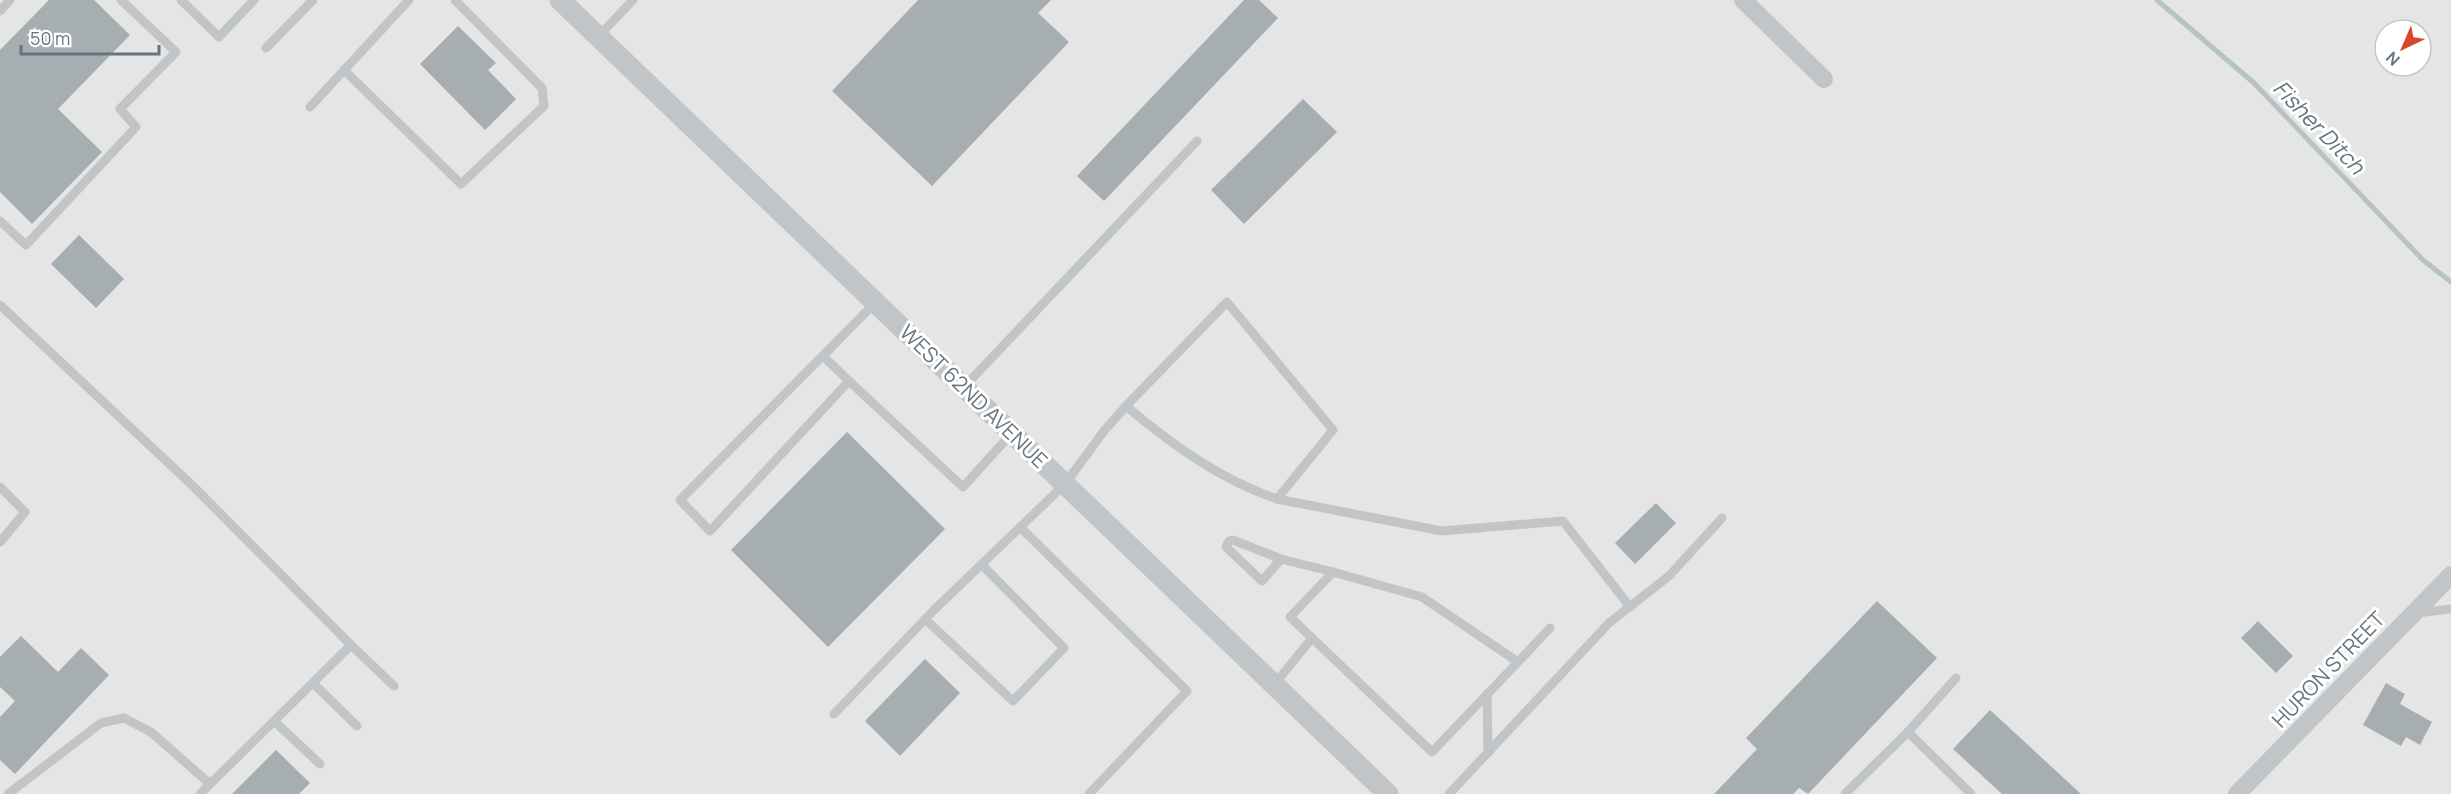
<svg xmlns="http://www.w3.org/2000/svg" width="2451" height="794" viewBox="0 0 2451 794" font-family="Manrope,sans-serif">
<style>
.built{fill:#e4e5e4;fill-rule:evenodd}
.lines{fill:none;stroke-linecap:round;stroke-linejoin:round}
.stream{stroke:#b6c3c5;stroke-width:5}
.building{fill:#a6aeb2}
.service{stroke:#c2c5c8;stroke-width:9}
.minor{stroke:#c2c5c8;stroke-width:18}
.tertiary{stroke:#c2c5c8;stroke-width:21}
.labels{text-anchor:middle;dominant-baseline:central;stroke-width:6;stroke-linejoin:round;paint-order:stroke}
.street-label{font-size:21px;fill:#647580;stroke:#fff}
.water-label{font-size:22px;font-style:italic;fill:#60777d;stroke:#fff}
</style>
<rect width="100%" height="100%" fill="#f4f4f0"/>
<!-- built -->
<path class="built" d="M0,0h2451v794h-2451zM2385,30h36v36h-36z"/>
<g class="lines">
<!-- stream -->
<polyline class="stream" points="2157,0 2254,83 2423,260 2451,282"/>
</g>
<!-- building -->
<g class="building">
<polygon points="49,0 94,0 130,35 58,109 102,152 32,224 0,192 0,50"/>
<polygon points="918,0 1051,0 1038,13 1069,42 932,186 832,91"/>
<polygon points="1244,0 1259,0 1278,18 1104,201 1077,176"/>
<polygon points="458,26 496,63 488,70 516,99 485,130 420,64"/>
<polygon points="1303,99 1337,132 1244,224 1211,190"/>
<polygon points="79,235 124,279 96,308 51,264"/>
<polygon points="847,432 945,529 828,647 731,550"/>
<polygon points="1656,503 1676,523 1635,564 1615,543"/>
<polygon points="1877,601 1937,658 1808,794 1799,788 1793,794 1714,794 1757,749 1746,738"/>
<polygon points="2258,621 2293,656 2276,673 2241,638"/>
<polygon points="21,636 58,672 81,648 109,675 15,774 0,760 0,717 15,701 0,687 0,657"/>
<polygon points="925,659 960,693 900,756 865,721"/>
<polygon points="2386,683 2405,694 2400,704 2432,722 2420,745 2406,737 2401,746 2363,725"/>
<polygon points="1990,710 2081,794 2002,794 1953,749"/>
<polygon points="276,750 310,783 299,794 232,794"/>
</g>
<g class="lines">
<!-- service -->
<g class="service">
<polyline points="181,0 219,37 254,0"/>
<polyline points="0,11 10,0"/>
<polyline points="598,37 633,0"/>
<polyline points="266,48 313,0"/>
<polyline points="344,70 461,184 544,106 542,88 455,0"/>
<polyline points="310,107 409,0"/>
<polyline points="0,221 26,245 136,127 120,109 176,52 121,0"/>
<polyline points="875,303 680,500 710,531 849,381 963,487 1011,434"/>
<polyline points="0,305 194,487 351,645"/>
<polyline points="823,356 849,381"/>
<polyline points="965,386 1197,141"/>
<polyline points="0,487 25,512 0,542"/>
<polyline points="1277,499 1442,531 1563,521 1630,607"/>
<polyline points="1020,527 1187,691 1089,794"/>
<polyline points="2416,613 2451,609"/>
<polyline points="925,619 1013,701 1064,648 982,565"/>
<polyline points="1312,638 1432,752 1518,662 1422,597 1333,572"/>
<polyline points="1518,662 1550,628"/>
<polyline points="313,683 357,726"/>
<polyline points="1274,685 1312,638 1290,617 1333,572 1281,559 1233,540 1229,541 1226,547 1262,581 1281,559"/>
<polyline points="1487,694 1488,753"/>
<path d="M834,714l100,-104 131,-126 39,-53 22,-25c45,38 95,74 151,93l56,-69 -106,-128 -101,104"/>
<polyline points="274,721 320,764"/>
<polyline points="1908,732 1956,678"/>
<polyline points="8,794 101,723 124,718 151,732 210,784"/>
<polyline points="200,794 351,645 394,686"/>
<polyline points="1449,794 1609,623 1669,576 1722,518"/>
<polyline points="1845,794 1908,732 1971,794"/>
</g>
<!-- minor -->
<g class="minor">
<polyline points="1743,0 1824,79"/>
<polyline points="2237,794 2451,575"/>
</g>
<!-- tertiary -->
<polyline class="tertiary" points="560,0 1388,794"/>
</g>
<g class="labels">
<!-- street labels -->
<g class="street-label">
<text transform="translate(974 396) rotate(44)">WEST 62ND AVENUE</text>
<text transform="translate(2328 669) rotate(-46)">HURON STREET</text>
</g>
<!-- water labels -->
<g class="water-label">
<text transform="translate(2319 127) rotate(46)">Fisher Ditch</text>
</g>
</g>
<!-- north arrow -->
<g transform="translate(2403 48) rotate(224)"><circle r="28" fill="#ffffff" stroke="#c1c8cc" stroke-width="1.5"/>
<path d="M0-4.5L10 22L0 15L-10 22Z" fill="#d9472a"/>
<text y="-9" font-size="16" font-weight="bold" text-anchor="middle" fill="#647580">N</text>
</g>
<!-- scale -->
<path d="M21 45v9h138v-9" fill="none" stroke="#647580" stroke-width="3"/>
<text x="30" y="45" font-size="18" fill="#647580" stroke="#ffffff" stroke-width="4.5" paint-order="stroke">50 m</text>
</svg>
